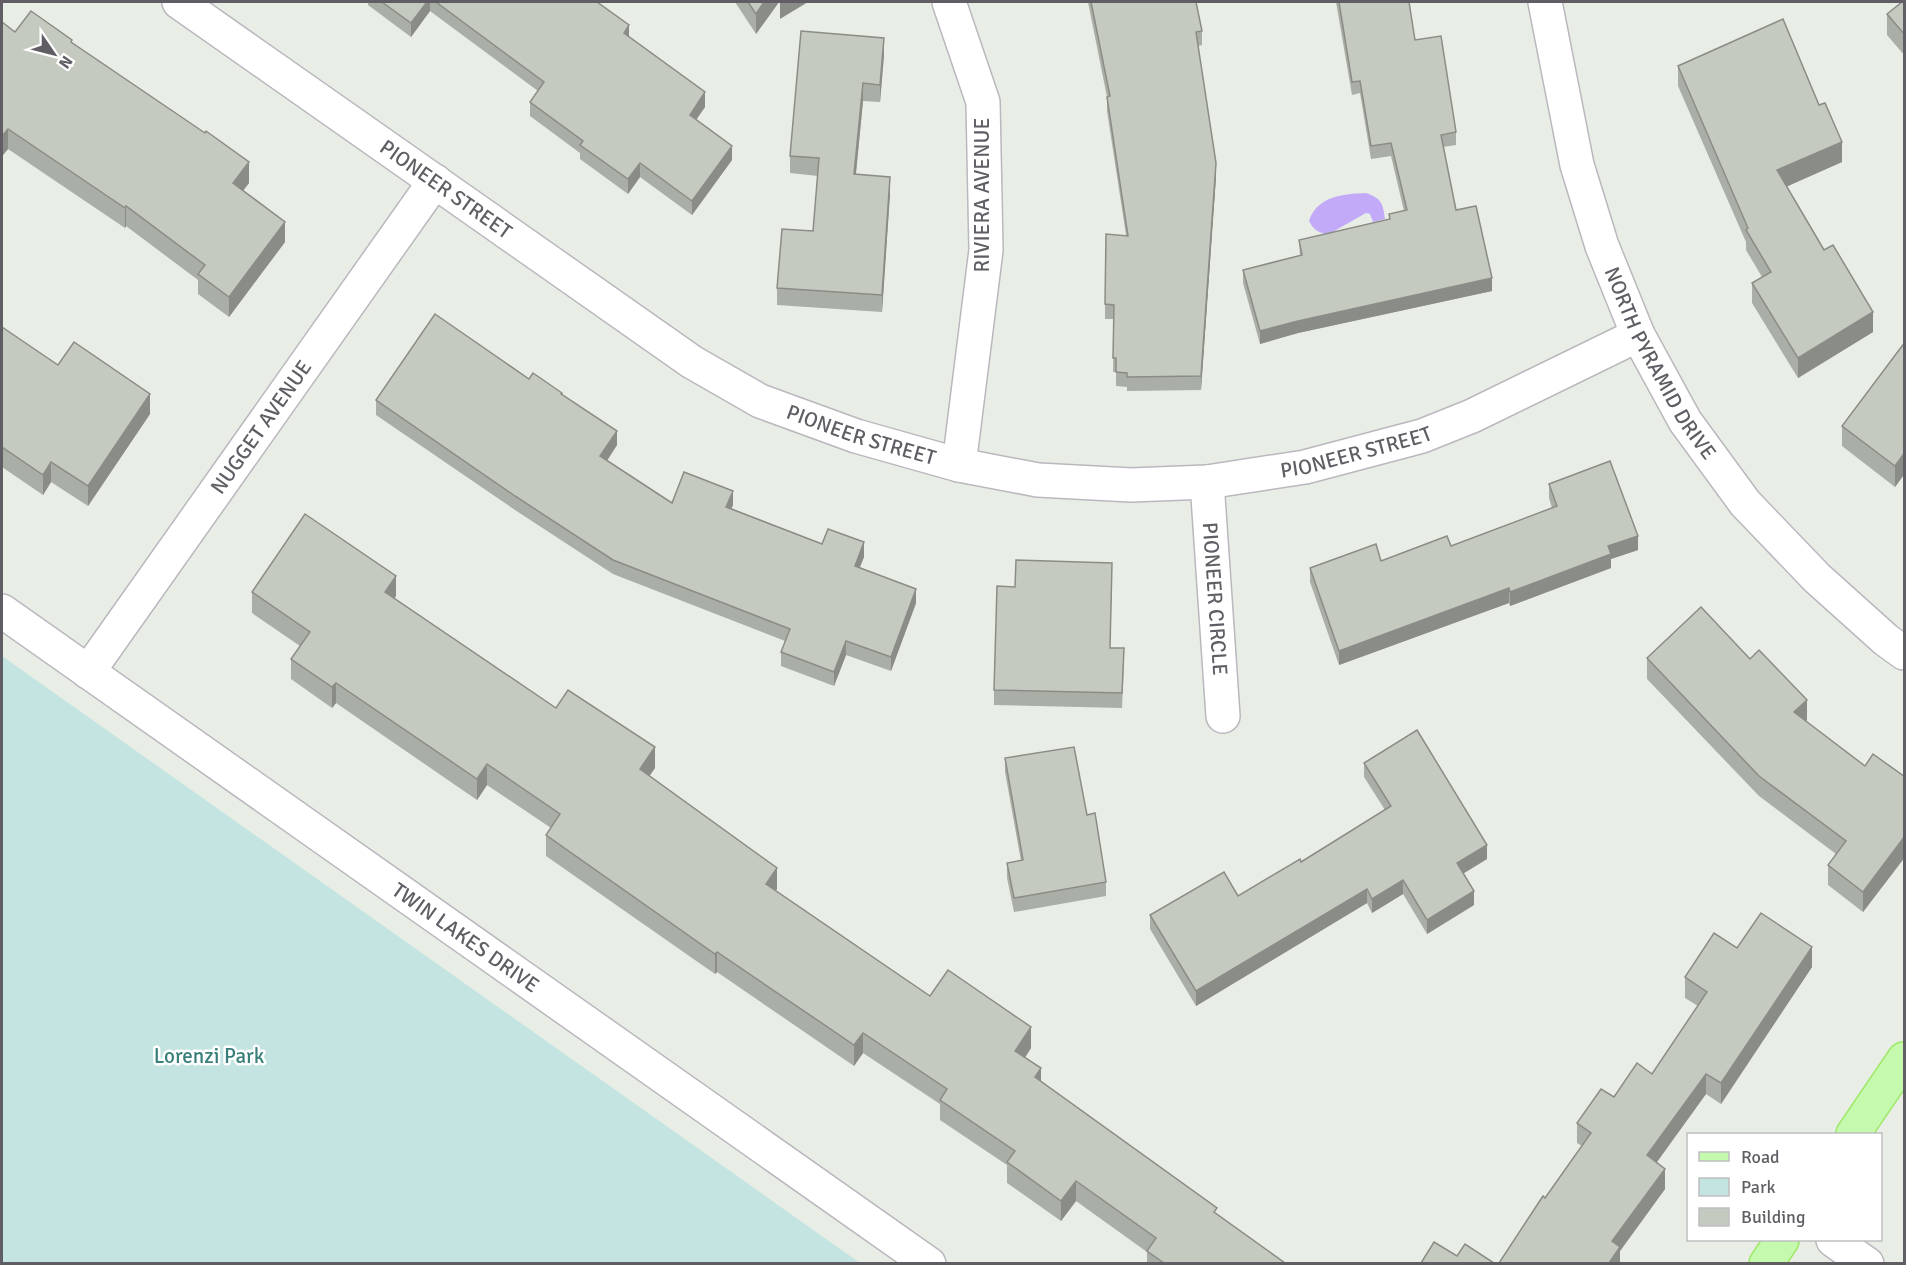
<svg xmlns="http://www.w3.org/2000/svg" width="1906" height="1265" viewBox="0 0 1906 1265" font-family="Signika,sans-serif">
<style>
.green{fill:#c3e4e0}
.water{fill:#c2aaf9}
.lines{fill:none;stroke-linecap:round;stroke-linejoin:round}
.minor-casing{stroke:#bab7be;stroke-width:36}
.major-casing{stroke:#9be864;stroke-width:36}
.minor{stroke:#fff;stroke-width:33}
.major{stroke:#c5faae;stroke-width:33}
.wall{fill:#a9aea6}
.shaded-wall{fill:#8a8d87}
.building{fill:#c5cac1;stroke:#8a8d87;stroke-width:1.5}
.labels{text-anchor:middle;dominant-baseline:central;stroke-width:5;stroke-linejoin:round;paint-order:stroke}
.street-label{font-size:21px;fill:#605d64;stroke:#fff}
.park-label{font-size:21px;fill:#397f79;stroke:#fff}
</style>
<rect width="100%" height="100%" fill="#e8eee5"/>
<!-- green -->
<polygon class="green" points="2,656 860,1263 2,1263"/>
<!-- water -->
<path class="water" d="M1366,193c15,5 17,10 19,26l-12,3 -3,-8 -4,-1 -37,21c-10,0 -16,-5 -20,-13 8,-25 34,-27 57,-28z"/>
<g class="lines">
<!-- minor casing -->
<g class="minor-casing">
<g id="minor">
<path id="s1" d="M179,2l513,360 68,39 96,35 103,29 79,15 93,5 76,-3 98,-15 117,-31 50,-20 166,-81"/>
<polyline points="949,2 983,102 986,250 959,465"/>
<path id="s2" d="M1545,2l32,163 25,81 36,89 47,86 60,82 72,75 69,62 18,13"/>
<path id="s3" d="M1207,482l16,234"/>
<path id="s4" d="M2,611l927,653"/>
<path id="s5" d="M88,672l347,-491"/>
<polyline points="1833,1240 1867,1264"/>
</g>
</g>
<!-- major casing -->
<g class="major-casing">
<g id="major">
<polyline points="1853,1134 1904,1059"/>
<polyline points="1766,1264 1782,1240"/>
</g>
</g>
<!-- minor -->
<use href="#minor" class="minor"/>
<!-- major -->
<use href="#major" class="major"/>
</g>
<!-- wall -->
<g class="wall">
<polygon points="368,2 597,2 629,36 705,107 696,119 732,160 692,215 640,177 628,194 580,159 580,153 530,116 530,102 538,91 430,11 411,37 368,5"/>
<polygon points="735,2 779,2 756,34"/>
<polygon points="1088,2 1196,2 1202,31 1202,45 1198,46 1216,177 1201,390 1127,391 1127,387 1116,386 1116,372 1113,372 1114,319 1105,319 1105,304 1126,235 1107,111 1107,97"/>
<polygon points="1336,2 1409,2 1415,40 1456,132 1456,145 1443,147 1456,210 1492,291 1298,333 1260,344 1243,283 1243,270 1300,256 1299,240 1389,219 1389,214 1404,211 1391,156 1371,159 1360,93 1352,95"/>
<polygon points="1905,2 1905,56 1887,35 1887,14"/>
<polygon points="2,22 15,32 72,43 249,183 243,190 285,242 229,317 198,294 198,280 126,226 125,228 8,149 3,155 2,154"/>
<polygon points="884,55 880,102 863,101 856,174 890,194 882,312 777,305 777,288 813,231 818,176 790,173 790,156"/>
<polygon points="1678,66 1842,162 1787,186 1873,332 1798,378 1752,303 1752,283 1762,277 1746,250 1746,242 1678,86"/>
<polygon points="2,327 58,365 150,414 88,506 51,482 43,495 2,467"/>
<polygon points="1905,342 1905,477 1903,476 1895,487 1842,446 1842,426"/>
<polygon points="529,379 562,395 617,445 607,461 672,503 733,505 731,508 822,544 864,557 859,567 916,603 891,671 846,655 834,686 781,666 781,652 785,641 613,574 515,510 376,415 376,400"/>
<polygon points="1549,484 1638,550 1611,559 1611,568 1510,606 1509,603 1339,665 1310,582 1310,568 1381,561 1451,546 1552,508 1549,498"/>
<polygon points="1112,577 1110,648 1124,663 1122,708 994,705 994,690 1015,587"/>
<polygon points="252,592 396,596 394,598 556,708 655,768 649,776 777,889 775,891 930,996 1031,1048 1025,1058 1041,1081 1217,1215 1285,1263 1147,1263 1147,1252 1076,1201 1061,1221 1007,1183 1007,1165 940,1120 940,1104 863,1053 854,1066 717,972 715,974 546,856 546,835 551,828 487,785 477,800 336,703 332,708 291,679 291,659 300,646 252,613"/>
<polygon points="1647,658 1807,720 1806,721 1865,766 1905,777 1905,857 1863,912 1828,885 1828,865 1836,854 1759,796 1647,679"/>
<polygon points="1005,758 1087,815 1106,882 1106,896 1014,912 1007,878 1007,863 1021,861 1005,772"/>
<polygon points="1364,763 1487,859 1463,874 1474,905 1427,934 1403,894 1372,913 1367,903 1196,1006 1150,929 1150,915 1238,896 1301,862 1385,810 1364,777"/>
<polygon points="1737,948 1812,967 1721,1104 1706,1094 1656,1162 1665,1189 1620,1251 1620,1263 1545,1198 1582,1146 1577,1143 1577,1123 1614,1097 1652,1074 1698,1006 1685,998 1685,977"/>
</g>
<!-- shaded-wall -->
<g class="shaded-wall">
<polygon points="427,2 430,2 430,11 411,37 411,23"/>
<polygon points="764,2 779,2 756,34 756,14"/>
<polygon points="780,2 808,2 780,19"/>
<polygon points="629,25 629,40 624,33"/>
<polygon points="884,38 884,55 880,102 880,85"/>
<polygon points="863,83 863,101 854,192 854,174"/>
<polygon points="705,92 705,107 690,129 690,115"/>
<polygon points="8,129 8,149 3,155 3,135"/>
<polygon points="1842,142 1842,162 1777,191 1777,170"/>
<polygon points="732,146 732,160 692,215 692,201"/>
<polygon points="249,162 249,183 233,204 233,183"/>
<polygon points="640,163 640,177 628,194 628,179"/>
<polygon points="1216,163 1216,177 1201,390 1201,376"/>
<polygon points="890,177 890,194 882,312 882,295"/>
<polygon points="126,206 126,226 125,228 125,208"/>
<polygon points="285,222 285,242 229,317 229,297"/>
<polygon points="1492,278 1492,291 1298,333 1260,344 1260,331 1298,321"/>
<polygon points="1873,312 1873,332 1798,378 1798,358"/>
<polygon points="150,394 150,414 88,506 88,486"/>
<polygon points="617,431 617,445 600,471 600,456"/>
<polygon points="1903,455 1903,476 1895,487 1895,466"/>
<polygon points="51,462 51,482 43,495 43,475"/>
<polygon points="733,491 733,505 726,521 726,507"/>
<polygon points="1638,536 1638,550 1611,559 1611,568 1510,606 1510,592 1608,546"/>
<polygon points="864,542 864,557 855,580 855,566"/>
<polygon points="396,576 396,596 385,612 385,592"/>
<polygon points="1509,588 1509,603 1339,665 1339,651"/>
<polygon points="916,589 916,603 891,671 891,657"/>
<polygon points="846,641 846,655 834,686 834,672"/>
<polygon points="336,683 336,703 332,708 332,687"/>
<polygon points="1807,700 1807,720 1794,733 1794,712"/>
<polygon points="655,747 655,768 640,790 640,769"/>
<polygon points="487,764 487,785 477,800 477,779"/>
<polygon points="1905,836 1905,857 1863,912 1863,892"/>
<polygon points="1487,845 1487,859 1457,877 1457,863"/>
<polygon points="777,868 777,889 766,905 766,884"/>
<polygon points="1403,880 1403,894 1372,913 1372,899"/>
<polygon points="1367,889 1367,903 1196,1006 1196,991"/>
<polygon points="1474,891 1474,905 1427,934 1427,920"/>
<polygon points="1812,947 1812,967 1721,1104 1721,1083"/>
<polygon points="717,952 717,972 715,974 715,954"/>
<polygon points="1031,1027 1031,1048 1015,1072 1015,1051"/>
<polygon points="863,1033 863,1053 854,1066 854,1045"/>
<polygon points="1041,1068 1041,1089 1035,1077"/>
<polygon points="1706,1074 1706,1094 1647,1176 1647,1155"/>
<polygon points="1665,1169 1665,1189 1620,1251 1620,1263 1609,1263 1612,1241"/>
<polygon points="1076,1181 1076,1201 1061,1221 1061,1201"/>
</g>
<!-- building -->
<g class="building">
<polygon points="382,2 427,2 411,23"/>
<polygon points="436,2 597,2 629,25 624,33 705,92 690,115 732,146 692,201 640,163 628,179 580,145 583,141 530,102 544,82"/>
<polygon points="748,2 764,2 756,14"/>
<polygon points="1091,2 1196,2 1202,31 1196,32 1216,163 1201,376 1127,377 1127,373 1116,372 1116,358 1113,358 1114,305 1105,304 1106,234 1128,236 1107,97 1110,96"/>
<polygon points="1339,2 1409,2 1415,40 1441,36 1456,132 1441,135 1456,210 1476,206 1492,278 1298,321 1260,331 1243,270 1302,255 1299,240 1390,219 1389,214 1407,210 1391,143 1371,146 1360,81 1352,82"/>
<polygon points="1902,2 1905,2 1905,35 1887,14"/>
<polygon points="31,11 72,40 71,42 205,133 206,131 249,162 233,183 285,222 229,297 198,274 205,265 126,206 125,208 8,129 3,135 2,133 2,22 15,32"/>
<polygon points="1783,19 1819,105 1825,103 1842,142 1777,170 1824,250 1833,245 1873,312 1798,358 1752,283 1771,272 1746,230 1748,228 1678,66"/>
<polygon points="801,31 884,38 880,85 863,83 854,174 890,177 882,295 777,288 782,229 813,231 819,158 790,156"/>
<polygon points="435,314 529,379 533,373 562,393 561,394 617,431 600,456 672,503 684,472 733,491 726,507 822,544 828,529 864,542 855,566 916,589 891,657 846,641 834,672 781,652 790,629 613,560 515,496 376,400"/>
<polygon points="2,327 58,365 74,342 150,394 88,486 51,462 43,475 2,447"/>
<polygon points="1905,342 1905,457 1903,455 1895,466 1842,426"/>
<polygon points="1610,461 1638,536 1608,546 1611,554 1510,592 1509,588 1339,651 1310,568 1376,544 1381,561 1447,536 1451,546 1557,506 1549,484"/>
<polygon points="305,514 396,576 385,592 556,708 568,690 655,747 640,769 777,868 766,884 930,996 948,970 1031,1027 1015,1051 1041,1068 1035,1077 1217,1208 1214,1212 1285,1263 1164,1263 1147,1251 1156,1238 1076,1181 1061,1201 1007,1162 1015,1151 940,1100 947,1089 863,1033 854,1045 717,952 715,954 546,835 560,814 487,764 477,779 336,683 332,687 291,659 310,632 252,592"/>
<polygon points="1016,560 1112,563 1110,648 1124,648 1122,693 994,690 997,586 1015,587"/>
<polygon points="1701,607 1750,659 1759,650 1807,700 1794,712 1865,766 1873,754 1905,777 1905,836 1863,892 1828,865 1846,841 1759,776 1647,658"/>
<polygon points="1417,730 1487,845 1457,863 1474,891 1427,920 1403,880 1372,899 1367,889 1196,991 1150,915 1224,872 1238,896 1300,859 1301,862 1391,806 1364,763"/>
<polygon points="1074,747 1087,815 1095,813 1106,882 1014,898 1007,863 1023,860 1005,758"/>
<polygon points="1761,913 1812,947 1721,1083 1706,1074 1647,1155 1665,1169 1612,1241 1620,1247 1609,1263 1499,1263 1543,1196 1545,1198 1591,1133 1577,1123 1601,1089 1614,1097 1637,1063 1652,1074 1707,992 1685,977 1714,933 1737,948"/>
<polygon points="1434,1242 1457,1256 1465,1244 1494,1263 1421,1263"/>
</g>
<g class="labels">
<!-- street labels -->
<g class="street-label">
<text stroke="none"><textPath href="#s1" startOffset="326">PIONEER STREET</textPath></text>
<text transform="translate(982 195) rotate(-90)">RIVIERA AVENUE</text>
<text stroke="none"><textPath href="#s2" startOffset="382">NORTH PYRAMID DRIVE</textPath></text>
<text stroke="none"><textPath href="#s5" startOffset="300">NUGGET AVENUE</textPath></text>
<text stroke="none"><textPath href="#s1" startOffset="812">PIONEER STREET</textPath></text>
<text stroke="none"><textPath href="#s1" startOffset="1316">PIONEER STREET</textPath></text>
<text stroke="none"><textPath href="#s3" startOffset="117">PIONEER CIRCLE</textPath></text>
<text stroke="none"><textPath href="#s4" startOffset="567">TWIN LAKES DRIVE</textPath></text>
</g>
<!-- park labels -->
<g class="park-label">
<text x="209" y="1056">Lorenzi Park</text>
</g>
</g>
<!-- border -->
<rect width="1906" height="1265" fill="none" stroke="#605d64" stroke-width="6"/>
<!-- legend -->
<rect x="1687" y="1133" width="195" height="108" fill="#ffffff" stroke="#bfbec1" stroke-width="1.5"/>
<rect x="1699" y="1152" width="30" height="9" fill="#c5faae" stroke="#bfbec1" stroke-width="1.5"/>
<text x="1741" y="1163" font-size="18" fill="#605d64">Road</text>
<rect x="1699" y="1178" width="30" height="18" fill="#c3e4e0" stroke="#bfbec1" stroke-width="1.5"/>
<text x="1741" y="1193" font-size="18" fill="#605d64">Park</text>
<rect x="1699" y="1208" width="30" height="18" fill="#c5cac1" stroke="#bfbec1" stroke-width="1.5"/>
<text x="1741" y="1223" font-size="18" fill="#605d64">Building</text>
<!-- north arrow -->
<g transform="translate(54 54) rotate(125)" stroke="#ffffff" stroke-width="4.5" paint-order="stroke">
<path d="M0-4.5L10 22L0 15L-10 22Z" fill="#605d64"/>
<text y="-9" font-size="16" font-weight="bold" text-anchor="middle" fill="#605d64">N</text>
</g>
</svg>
